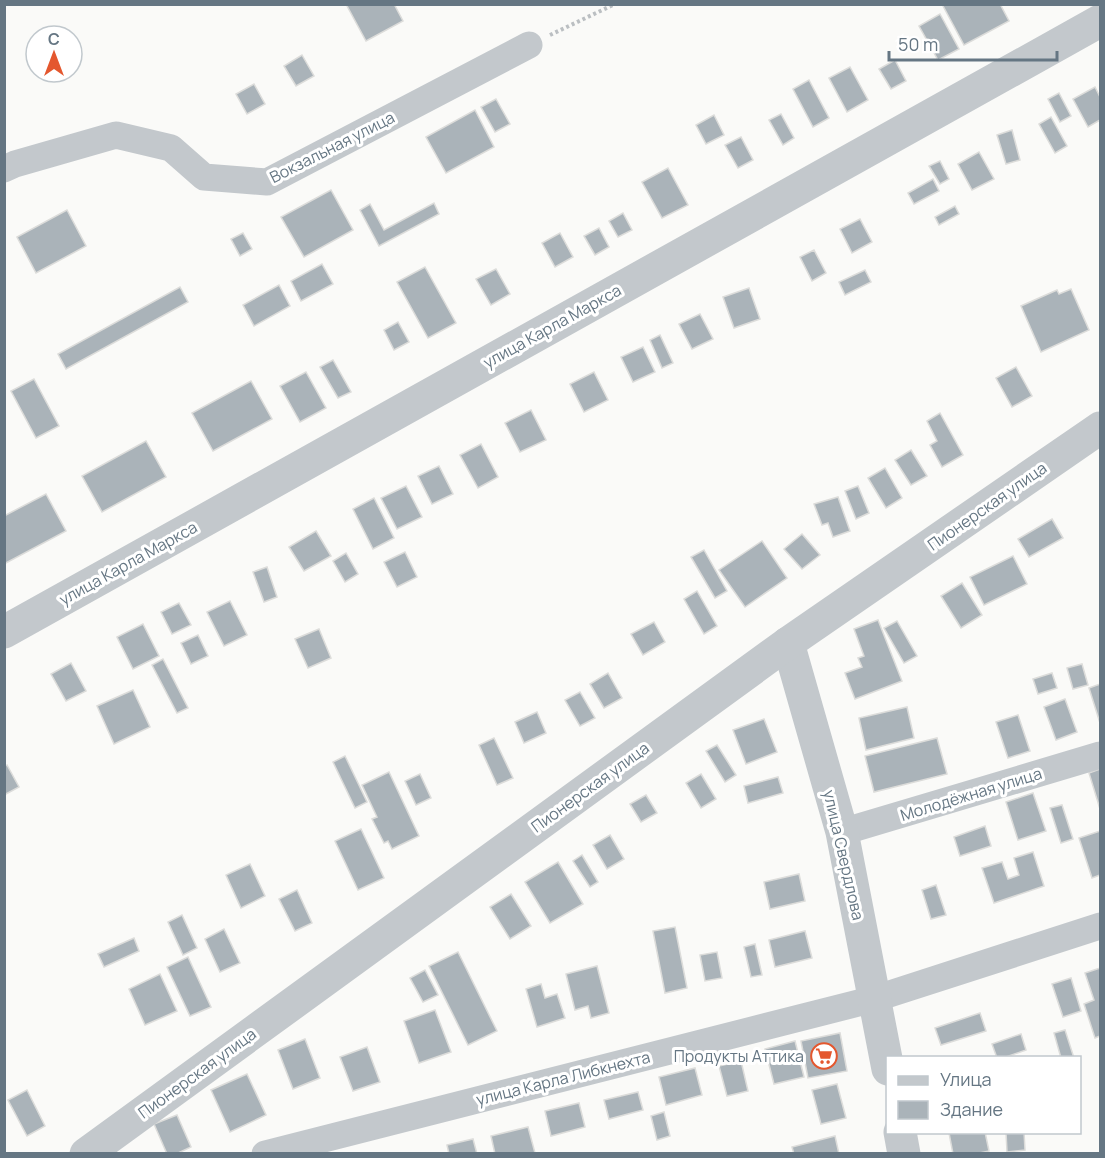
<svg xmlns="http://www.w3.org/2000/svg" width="1105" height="1158" viewBox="0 0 1105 1158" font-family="Manrope,sans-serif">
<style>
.building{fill:#aab3b9;stroke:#dcdcda;stroke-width:1.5}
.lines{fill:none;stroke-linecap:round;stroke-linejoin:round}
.path{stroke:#bbbfc2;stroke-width:4;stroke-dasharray:3 3;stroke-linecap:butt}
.minor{stroke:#c3c8cc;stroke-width:27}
.tertiary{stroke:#c3c8cc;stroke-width:33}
.labels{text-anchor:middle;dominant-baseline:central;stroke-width:6;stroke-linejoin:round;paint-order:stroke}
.street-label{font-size:16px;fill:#657683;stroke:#fff}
.poi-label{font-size:16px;fill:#657683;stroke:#fff;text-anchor:end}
</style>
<rect width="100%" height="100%" fill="#fafaf8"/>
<!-- building -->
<g class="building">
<polygon points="346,4 394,4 403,21 366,41"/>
<polygon points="942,4 1000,4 1009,21 964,45"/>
<polygon points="940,14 959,49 938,60 919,26"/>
<polygon points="302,55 314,76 296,86 284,66"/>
<polygon points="895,60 906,81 891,89 879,69"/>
<polygon points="850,67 868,100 847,112 829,78"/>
<polygon points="809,80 829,118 813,127 793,89"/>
<polygon points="254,84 265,104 247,114 236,94"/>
<polygon points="1095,87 1100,97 1100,120 1088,127 1073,99"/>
<polygon points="1059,93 1071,116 1060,122 1048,99"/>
<polygon points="496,99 510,124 495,132 481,107"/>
<polygon points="475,110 494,147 446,173 426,137"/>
<polygon points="781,114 794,138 783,145 769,120"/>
<polygon points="714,115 724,135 706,144 696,125"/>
<polygon points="1051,117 1067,146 1055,153 1039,124"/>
<polygon points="1012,130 1020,160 1006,164 997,135"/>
<polygon points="741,137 753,160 738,168 725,145"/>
<polygon points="979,152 994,179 972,190 958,164"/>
<polygon points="940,161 949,179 940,184 929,166"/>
<polygon points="668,168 688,205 662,218 642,182"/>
<polygon points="933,179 939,191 914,204 908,193"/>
<polygon points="331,190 353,230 304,257 281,217"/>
<polygon points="434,203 439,214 379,246 360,210 370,204 384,230"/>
<polygon points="955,206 959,214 939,225 935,217"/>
<polygon points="67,210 86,246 36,273 17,237"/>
<polygon points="623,213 632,230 618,237 609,221"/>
<polygon points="860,219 872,242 852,253 840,229"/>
<polygon points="599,228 609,247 595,255 584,236"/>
<polygon points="243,233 252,249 240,256 231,239"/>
<polygon points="560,233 573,257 555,267 542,243"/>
<polygon points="814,250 826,273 812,281 800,257"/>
<polygon points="322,264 333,284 301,301 291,281"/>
<polygon points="425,267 456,323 428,338 397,282"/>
<polygon points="496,269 510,294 491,305 476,279"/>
<polygon points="865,270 871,282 845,295 839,282"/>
<polygon points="279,285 290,306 254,326 243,305"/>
<polygon points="180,287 188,302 66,369 58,354"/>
<polygon points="749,288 760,319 734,328 723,297"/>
<polygon points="1071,289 1089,330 1041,352 1021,306 1057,290 1059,294"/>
<polygon points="700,314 713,339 692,349 679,324"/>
<polygon points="398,322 409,342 394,350 384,330"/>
<polygon points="660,335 673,363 662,368 650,340"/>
<polygon points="643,347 655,372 633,382 621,357"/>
<polygon points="333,360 351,392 338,398 320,367"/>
<polygon points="1016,367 1032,396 1012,407 996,378"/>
<polygon points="306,372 326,408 300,422 280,386"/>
<polygon points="594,372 608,400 584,412 570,384"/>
<polygon points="34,379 59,426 36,438 11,391"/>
<polygon points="251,381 272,419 213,451 192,413"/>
<polygon points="531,410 546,440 520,452 505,423"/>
<polygon points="940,413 963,455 942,467 930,445 937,441 927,421"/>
<polygon points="146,441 166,477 102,512 82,476"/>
<polygon points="481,444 498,477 478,488 460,455"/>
<polygon points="911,450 927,476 911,485 895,460"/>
<polygon points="439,466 453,494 432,504 418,476"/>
<polygon points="885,468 902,498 886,508 868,478"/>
<polygon points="406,486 422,517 397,529 381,498"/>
<polygon points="858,486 869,513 856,519 845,491"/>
<polygon points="46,494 66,531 4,564 4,516"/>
<polygon points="838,497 850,531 833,537 828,523 822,525 814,504"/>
<polygon points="374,498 394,538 373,549 353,509"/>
<polygon points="1052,519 1063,538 1029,557 1018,539"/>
<polygon points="316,531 331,556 304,571 289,547"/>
<polygon points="802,534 820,555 802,569 784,549"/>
<polygon points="762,541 787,578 745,607 719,570"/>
<polygon points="704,550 727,591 715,598 691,557"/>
<polygon points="405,552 417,577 397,587 384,562"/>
<polygon points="346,553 358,574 345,582 333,561"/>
<polygon points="1013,556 1027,584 984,605 970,577"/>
<polygon points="267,567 277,597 264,602 253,572"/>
<polygon points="962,583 982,615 961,628 941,596"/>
<polygon points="697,591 717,626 704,634 684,599"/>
<polygon points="230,601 247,635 224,646 207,612"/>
<polygon points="179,603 191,625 172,634 161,612"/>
<polygon points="878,620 902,681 855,699 845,673 862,667 858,658 864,656 854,629"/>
<polygon points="897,621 917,656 904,663 884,628"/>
<polygon points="654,622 665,642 643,655 631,634"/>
<polygon points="143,624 159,656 133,669 117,637"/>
<polygon points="319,629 331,658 308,668 295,639"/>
<polygon points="198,635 208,656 191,664 181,643"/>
<polygon points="163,659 188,708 177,713 152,665"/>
<polygon points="71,663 86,691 66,701 51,674"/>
<polygon points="1082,664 1088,685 1073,689 1067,668"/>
<polygon points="608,673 622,698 604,708 590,684"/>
<polygon points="1052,673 1057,688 1038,694 1033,679"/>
<polygon points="1100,684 1100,723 1089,688"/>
<polygon points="133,690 150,727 114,744 97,706"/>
<polygon points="580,692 595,718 580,726 565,700"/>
<polygon points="1065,699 1077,732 1056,740 1044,707"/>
<polygon points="907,707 914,738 866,750 859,718"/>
<polygon points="537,712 546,733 524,743 515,722"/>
<polygon points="1018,715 1030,751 1008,758 996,722"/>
<polygon points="764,719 777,752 746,764 733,730"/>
<polygon points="494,738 513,778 497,785 479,745"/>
<polygon points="937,738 947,774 874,792 865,756"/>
<polygon points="717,745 736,775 725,782 706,751"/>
<polygon points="345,756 367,802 355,808 333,762"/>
<polygon points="7,765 19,787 6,794 4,791 4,767"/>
<polygon points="1100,769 1100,809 1089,773"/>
<polygon points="389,772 419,836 392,849 388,841 384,843 372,819 377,817 362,785"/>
<polygon points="420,774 431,798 416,805 405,781"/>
<polygon points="701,774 716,799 701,808 686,783"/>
<polygon points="778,777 783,793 748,803 744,786"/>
<polygon points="1033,793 1046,831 1018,840 1006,802"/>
<polygon points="646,795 657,813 641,822 630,804"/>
<polygon points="1062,805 1073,839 1061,843 1050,808"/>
<polygon points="985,826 991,846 960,856 954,837"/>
<polygon points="361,829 384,878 358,890 335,841"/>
<polygon points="1100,831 1100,875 1092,878 1079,838"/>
<polygon points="610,835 624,859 607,869 593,845"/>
<polygon points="1033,852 1044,886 994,903 982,868 1002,862 1008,879 1019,875 1014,858"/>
<polygon points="582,855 598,882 590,887 573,861"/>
<polygon points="558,862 583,904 550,923 525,882"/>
<polygon points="250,864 265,896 241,908 226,875"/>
<polygon points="799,874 805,901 770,909 764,882"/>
<polygon points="936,885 946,915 931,919 922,890"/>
<polygon points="297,890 312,923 295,931 279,899"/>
<polygon points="511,894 531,926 510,939 490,907"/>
<polygon points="182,915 197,948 183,955 168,922"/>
<polygon points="675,927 687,988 665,993 653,931"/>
<polygon points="224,929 240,963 220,972 205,939"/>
<polygon points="805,931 812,958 775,967 769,940"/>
<polygon points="134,938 139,951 104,967 98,954"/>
<polygon points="755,944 762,975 751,977 744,947"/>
<polygon points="458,952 497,1031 468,1045 429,966"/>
<polygon points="717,952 722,978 705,981 700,955"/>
<polygon points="188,957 211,1007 190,1016 167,967"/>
<polygon points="597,966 609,1013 591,1018 588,1006 575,1010 566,974"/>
<polygon points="1100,968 1100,1036 1095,1038 1084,1004 1094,1000 1085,973"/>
<polygon points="425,970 438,995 423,1002 410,978"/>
<polygon points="160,974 177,1011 145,1025 129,989"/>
<polygon points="1071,978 1081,1011 1063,1017 1052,984"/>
<polygon points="541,984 545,998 557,994 565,1018 537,1027 526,989"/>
<polygon points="435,1010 451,1052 419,1063 404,1021"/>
<polygon points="980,1013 986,1031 941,1045 935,1028"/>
<polygon points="1065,1030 1074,1058 1061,1058 1054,1033"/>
<polygon points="840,1033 847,1071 808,1078 801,1041"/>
<polygon points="1021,1034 1026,1050 1003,1058 997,1058 992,1044"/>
<polygon points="305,1039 320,1078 293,1089 278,1050"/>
<polygon points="795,1041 804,1077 774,1084 765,1049"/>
<polygon points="367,1047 380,1082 353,1091 340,1057"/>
<polygon points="741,1061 748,1091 727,1096 719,1066"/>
<polygon points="695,1068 702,1095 666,1105 659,1077"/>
<polygon points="247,1074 266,1115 230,1132 211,1090"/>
<polygon points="837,1084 846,1118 821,1124 812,1090"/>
<polygon points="27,1090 45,1126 27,1136 8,1100"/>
<polygon points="638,1092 643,1110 609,1119 604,1100"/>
<polygon points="579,1103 585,1127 551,1136 545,1111"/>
<polygon points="664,1112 670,1136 657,1140 651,1116"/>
<polygon points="177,1115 191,1147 176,1154 167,1154 154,1124"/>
<polygon points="528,1127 535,1153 495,1154 491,1136"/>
<polygon points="985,1132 989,1151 975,1154 953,1154 949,1133"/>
<polygon points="1006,1132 1024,1132 1025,1150 1007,1152"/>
<polygon points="835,1136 839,1154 794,1154 792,1147"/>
<polygon points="473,1139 477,1154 449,1154 447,1145"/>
</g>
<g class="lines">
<!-- path -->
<polyline class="path" points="550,35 615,4"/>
<!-- minor -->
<g class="minor">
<polyline points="4,169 15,164 116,135 171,148 204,177 267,182 529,45"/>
<polyline points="842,832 1100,755"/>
<polyline points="265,1154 874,999 1100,926"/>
</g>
<!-- tertiary -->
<g class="tertiary">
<polyline points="4,632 1100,21"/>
<polyline points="788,643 842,832 888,1069"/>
<polyline points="900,1132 904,1154"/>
<polyline points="86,1154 788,643 1100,428"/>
</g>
</g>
<!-- icons -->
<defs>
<g id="supermarket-ring" transform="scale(1.35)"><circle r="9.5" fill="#fff" stroke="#e4572e" stroke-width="1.5"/><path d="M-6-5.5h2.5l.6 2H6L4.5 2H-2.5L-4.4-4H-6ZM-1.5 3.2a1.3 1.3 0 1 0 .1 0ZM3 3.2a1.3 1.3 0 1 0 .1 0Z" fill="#e4572e"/></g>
</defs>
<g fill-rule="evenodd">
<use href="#supermarket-ring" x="824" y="1056"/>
</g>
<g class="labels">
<!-- street labels -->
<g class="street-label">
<text transform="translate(332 147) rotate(-27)">Вокзальная улица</text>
<text transform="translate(552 326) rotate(-29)">улица Карла Маркса</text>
<text transform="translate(987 506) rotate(-35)">Пионерская улица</text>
<text transform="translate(128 563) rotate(-29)">улица Карла Маркса</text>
<text transform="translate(590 787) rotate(-36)">Пионерская улица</text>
<text transform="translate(971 794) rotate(-17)">Молодёжная улица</text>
<text transform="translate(844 855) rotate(77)">улица Свердлова</text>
<text transform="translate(197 1073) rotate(-36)">Пионерская улица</text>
<text transform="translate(563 1078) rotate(-14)">улица Карла Либкнехта</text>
</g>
<!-- poi labels -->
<g class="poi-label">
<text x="804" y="1056">Продукты Аттика</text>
</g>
</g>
<!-- border -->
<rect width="1105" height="1158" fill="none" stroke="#657683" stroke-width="12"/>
<!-- legend -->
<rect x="886" y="1056" width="195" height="78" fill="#ffffff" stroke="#c1c8cd" stroke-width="1.5"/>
<rect x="898" y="1076" width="30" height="9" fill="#c3c8cc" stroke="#c1c8cd" stroke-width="1.5"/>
<text x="940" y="1086" font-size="18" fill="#657683">Улица</text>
<rect x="898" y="1101" width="30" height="18" fill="#aab3b9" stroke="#c1c8cd" stroke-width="1.5"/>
<text x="940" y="1116" font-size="18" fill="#657683">Здание</text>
<!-- north arrow -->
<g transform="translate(54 54)"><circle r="28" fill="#ffffff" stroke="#c1c8cd" stroke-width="1.5"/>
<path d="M0-4.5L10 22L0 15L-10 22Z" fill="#e4572e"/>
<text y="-9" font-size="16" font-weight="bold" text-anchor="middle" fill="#657683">С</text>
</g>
<!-- scale -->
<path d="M889 51v9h168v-9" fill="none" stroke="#657683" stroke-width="3"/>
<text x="898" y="51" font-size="18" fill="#657683" stroke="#ffffff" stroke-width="4.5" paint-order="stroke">50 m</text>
</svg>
